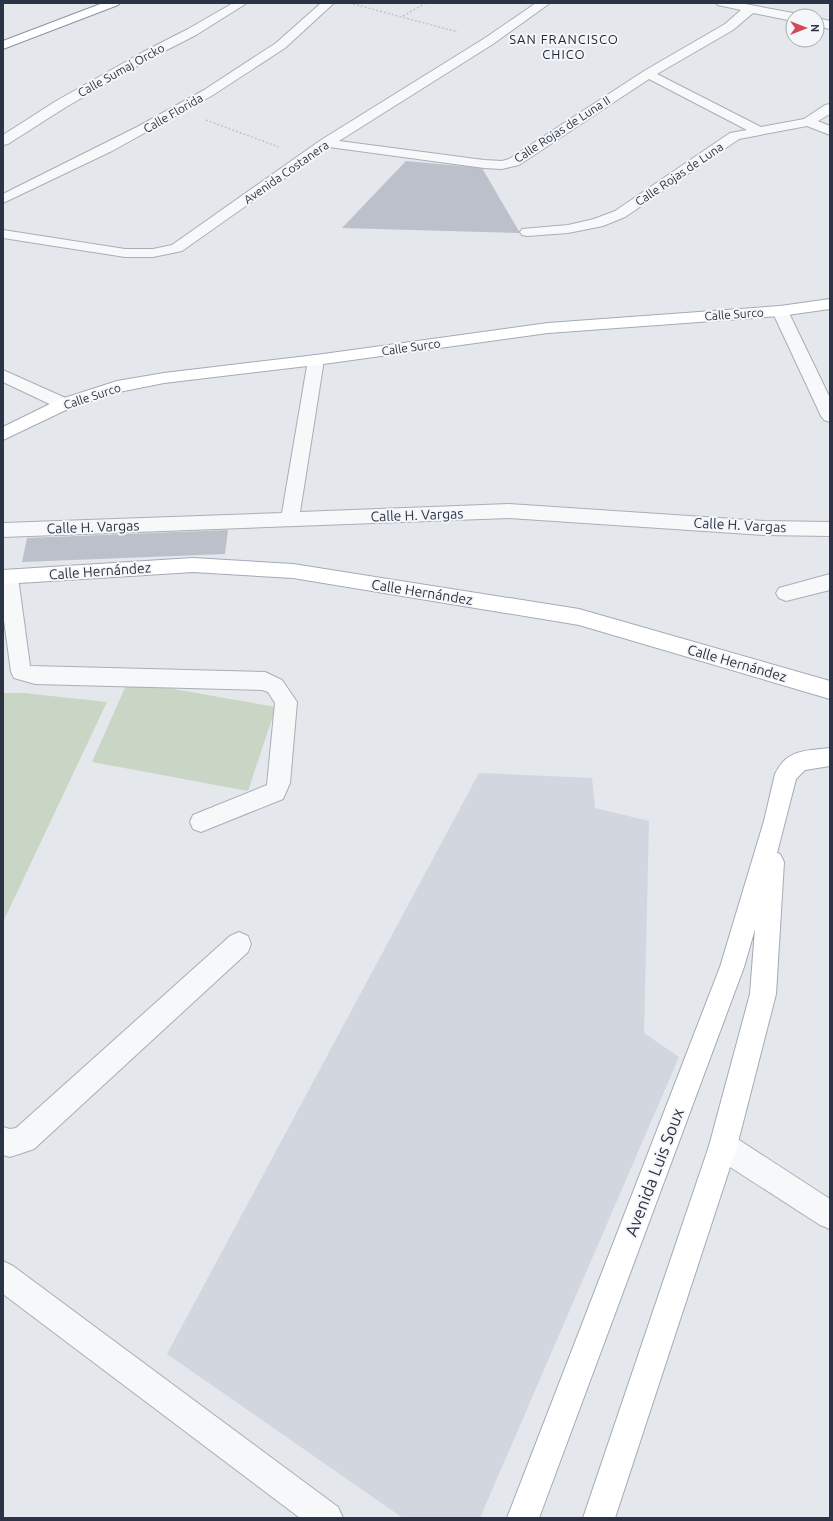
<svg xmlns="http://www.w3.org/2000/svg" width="833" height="1521" viewBox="0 0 833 1521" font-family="Ubuntu,sans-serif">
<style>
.built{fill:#d2d6de}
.green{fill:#c9d6c5}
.building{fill:#bbc0ca}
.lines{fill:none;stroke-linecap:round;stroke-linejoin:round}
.minor-casing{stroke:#a9aeb7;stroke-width:2}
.major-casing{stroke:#a3abb8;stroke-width:2}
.highway-casing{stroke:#8b94a3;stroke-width:2}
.path{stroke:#c2c5cb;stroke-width:1.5;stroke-dasharray:2 2;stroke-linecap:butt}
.minor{fill:#f7f8fa;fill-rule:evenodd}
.major{fill:#fff;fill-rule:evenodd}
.highway{fill:#fff;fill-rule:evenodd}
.labels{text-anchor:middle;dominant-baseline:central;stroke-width:4;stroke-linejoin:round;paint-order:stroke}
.far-street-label{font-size:12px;fill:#2b3445;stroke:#f4f6f9}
.far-neighbourhood-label{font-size:13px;letter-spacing:1px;fill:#1d2536;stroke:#f4f6f9}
.street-label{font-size:14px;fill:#2b3445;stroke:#f4f6f9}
.near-street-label{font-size:17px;fill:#2b3445;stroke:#f4f6f9}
</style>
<rect width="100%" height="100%" fill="#e4e7ec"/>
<!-- built -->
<polygon class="built" points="479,773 592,778 595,808 649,821 644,1033 679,1057 480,1518 403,1518 167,1354"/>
<!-- green -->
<g class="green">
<polygon points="128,681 276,707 248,791 92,762"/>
<polygon points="3,693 24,693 107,702 3,922"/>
</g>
<!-- building -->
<g class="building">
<polygon points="406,161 482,168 520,233 342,228"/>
<polygon points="228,530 225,554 22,562 27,538"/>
</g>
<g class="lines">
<!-- minor casing -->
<g class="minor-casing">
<g id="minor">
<polygon points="233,3 247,3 196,35 151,58 66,107 8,144 3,145 3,135 56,101 143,52 188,29"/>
<polygon points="321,3 334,3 285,48 213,95 112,151 3,203 3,194 137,127 204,90 276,43"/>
<polygon points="536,3 550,3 493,44 339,141 484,160 502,161 509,159 644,71 725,24 741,10 718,5 716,3 740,3 793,13 798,16 793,16 793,21 753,13 733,30 657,74 761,127 804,119 825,105 830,104 830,114 818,121 830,126 830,135 807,126 739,139 625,217 603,226 568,233 527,236 522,235 520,232 522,229 568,225 594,219 615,211 730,133 747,130 649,79 519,165 502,169 484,168 329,147 182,251 153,257 125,257 3,238 3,230 125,249 153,249 172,245 321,140 485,38"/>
<polygon points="817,18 830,21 830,29 817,26"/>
<polygon points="780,306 786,308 788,311 830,398 830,422 824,420 821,416 772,311 774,308"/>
<polygon points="316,355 322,356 324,360 300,512 509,504 764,521 830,522 830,536 764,535 509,518 3,537 3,523 282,513 308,360 310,356"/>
<polygon points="3,370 70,400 73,404 70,408 64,410 58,408 3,382"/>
<polygon points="8,570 15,572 18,577 30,666 265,672 282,680 297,702 290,783 283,799 201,832 193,829 190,822 193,815 267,785 275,703 268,692 262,690 35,684 14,678 11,672 3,613 3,571"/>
<polygon points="830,574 830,590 786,601 779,598 776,593 779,588"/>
<polygon points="239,932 248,936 251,944 248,952 34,1149 10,1157 3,1155 3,1127 10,1129 16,1128 230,936"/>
<polygon points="723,1132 733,1136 830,1199 830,1229 820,1225 713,1156 709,1146 713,1136"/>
<polygon points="3,1261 13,1266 338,1507 343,1518 300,1518 3,1294"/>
</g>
</g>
<!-- major casing -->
<g class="major-casing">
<g id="major">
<polygon points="830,299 830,309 780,316 548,333 316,365 164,383 119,392 70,408 3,440 3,427 58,400 117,381 164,373 316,355 548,323 780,306"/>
<polygon points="193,558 293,564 579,609 830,681 830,699 579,625 293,578 193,572 3,584 3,570"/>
<path d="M830,748v18l-25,4 -9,9 -19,74 3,1 4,8 -8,132 -39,152 -122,372h-32l126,-372 41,-152 5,-65 -11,38 -205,551h-32l213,-551 44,-146 11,-47c12,-25 31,-23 55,-26z"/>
</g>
</g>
<!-- highway casing -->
<g class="highway-casing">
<polygon id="highway" points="103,3 120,3 118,5 3,49 3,41"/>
</g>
<!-- path -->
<g class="path">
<polyline points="353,4 458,32"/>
<polyline points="403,16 426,3"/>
<polyline points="206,120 279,147"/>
</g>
<!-- minor -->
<use href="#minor" class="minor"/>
<!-- major -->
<use href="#major" class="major"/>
<!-- highway -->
<use href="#highway" class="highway"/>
</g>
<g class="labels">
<!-- far-street labels -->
<g class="far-street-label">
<text transform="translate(121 70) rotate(-29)">Calle Sumaj Orcko</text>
<text transform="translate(173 113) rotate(-30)">Calle Florida</text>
<text transform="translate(562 129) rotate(-33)">Calle Rojas de Luna II</text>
<text transform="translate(286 172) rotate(-35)">Avenida Costanera</text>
<text transform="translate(679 174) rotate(-34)">Calle Rojas de Luna</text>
<text transform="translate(734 314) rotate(-4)">Calle Surco</text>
<text transform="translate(411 347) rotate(-8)">Calle Surco</text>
<text transform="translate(92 396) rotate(-18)">Calle Surco</text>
</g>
<!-- far-neighbourhood labels -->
<g class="far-neighbourhood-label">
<text x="564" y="39">SAN FRANCISCO<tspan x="564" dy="15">CHICO</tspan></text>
</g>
<!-- street labels -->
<g class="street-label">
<text transform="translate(417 515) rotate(-2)">Calle H. Vargas</text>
<text transform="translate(740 525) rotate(3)">Calle H. Vargas</text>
<text transform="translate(93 527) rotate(-2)">Calle H. Vargas</text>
<text transform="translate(100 571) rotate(-4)">Calle Hernández</text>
<text transform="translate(422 592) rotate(9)">Calle Hernández</text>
<text transform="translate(737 663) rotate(16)">Calle Hernández</text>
</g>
<!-- near-street labels -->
<g class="near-street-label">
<text transform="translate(654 1172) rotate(-69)">Avenida Luis Soux</text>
</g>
</g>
<!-- border -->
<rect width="833" height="1521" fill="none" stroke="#2b3445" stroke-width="8"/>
<!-- north arrow -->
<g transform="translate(805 28) rotate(90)"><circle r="19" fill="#f4f6f9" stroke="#a4a8b1"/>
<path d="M0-3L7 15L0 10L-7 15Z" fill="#d1495b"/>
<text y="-6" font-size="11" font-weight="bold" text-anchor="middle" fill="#2b3445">N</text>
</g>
</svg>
